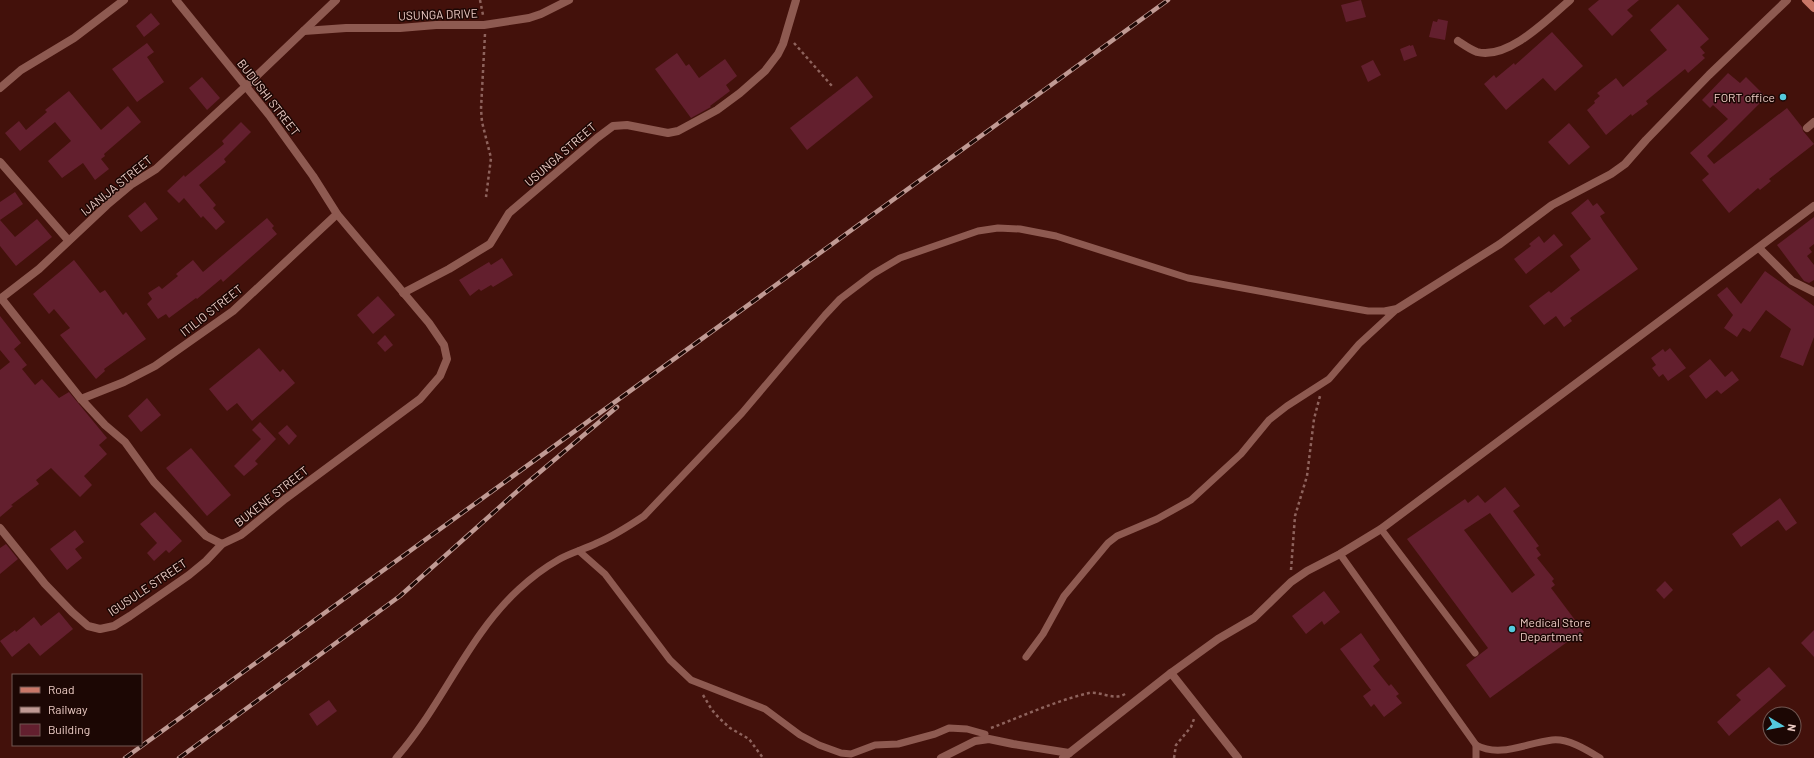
<svg xmlns="http://www.w3.org/2000/svg" width="1814" height="758" viewBox="0 0 1814 758" font-family="Barlow,sans-serif">
<style>
.building{fill:#631f2e;fill-rule:evenodd}
.lines{fill:none;stroke-linecap:round;stroke-linejoin:round}
.path{stroke:#8e635d;stroke-width:2.5;stroke-dasharray:3 3;stroke-linecap:butt}
.lane{stroke:#8e5a51;stroke-width:7}
.street{stroke:#8e5a51;stroke-width:8}
.secondary{stroke:#ca7768;stroke-width:8}
.rail-casing{stroke:#c09a94;stroke-width:4.5}
.rail{stroke:#1c0704;stroke-width:3;stroke-dasharray:9;stroke-linecap:butt}
.poi-dot{fill:#54cade;stroke:#1c0704;stroke-width:1.5}
.labels{text-anchor:middle;dominant-baseline:central;stroke-width:3;stroke-linejoin:round;paint-order:stroke}
.street-label{font-size:12px;fill:#edccc5;stroke:#1c0704}
.poi-label{font-size:12px;fill:#edccc5;stroke:#1c0704;text-anchor:end}
</style>
<rect width="100%" height="100%" fill="#43110b"/>
<!-- building -->
<g class="building">
<polygon points="1361,0 1366,17 1346,22 1341,5"/>
<polygon points="1599,0 1639,0 1627,10 1633,16 1612,36 1588,9"/>
<polygon points="1678,4 1709,39 1700,47 1705,53 1702,55 1705,58 1688,73 1685,69 1646,101 1648,104 1632,116 1631,114 1606,135 1587,110 1595,103 1594,101 1600,96 1597,93 1616,78 1623,87 1667,50 1650,30"/>
<polygon points="151,13 160,24 144,37 136,26"/>
<polygon points="1438,19 1448,21 1445,40 1429,37 1433,21 1437,22"/>
<polygon points="1552,32 1583,66 1555,91 1543,78 1506,110 1484,84 1494,75 1496,78 1514,63 1515,65"/>
<polygon points="147,43 154,52 147,57 164,82 137,102 112,69"/>
<polygon points="1410,45 1410,46 1413,45 1417,56 1404,61 1400,49"/>
<polygon points="677,53 686,66 689,64 699,78 725,59 737,76 726,85 730,91 710,106 711,107 691,118 655,69"/>
<polygon points="1373,60 1381,75 1368,82 1361,66"/>
<polygon points="1728,73 1740,83 1746,77 1766,97 1707,156 1714,164 1787,108 1802,127 1803,131 1814,144 1769,179 1771,181 1760,190 1758,188 1729,213 1702,180 1709,174 1690,153 1728,119 1713,105 1710,108 1702,100"/>
<polygon points="857,76 873,97 807,150 790,128"/>
<polygon points="202,77 220,98 207,110 189,88"/>
<polygon points="69,91 101,130 128,106 141,122 104,154 105,156 101,159 109,169 95,180 83,163 62,178 48,161 71,141 55,122 20,151 5,133 19,121 26,130 47,112 45,110"/>
<polygon points="241,122 251,132 224,159 226,162 199,185 216,205 213,208 225,222 216,230 203,216 201,218 184,198 179,203 167,191 184,175 185,177 224,144 222,141"/>
<polygon points="1569,123 1590,147 1569,165 1548,142"/>
<polygon points="15,192 23,204 0,220 15,237 37,219 52,237 16,266 0,246 0,202"/>
<polygon points="1588,199 1593,206 1597,203 1605,213 1600,216 1603,221 1638,269 1570,318 1572,321 1564,327 1556,316 1544,325 1529,306 1549,291 1551,293 1580,270 1570,256 1591,239 1571,213"/>
<polygon points="145,202 158,219 141,232 128,216"/>
<polygon points="1814,217 1814,244 1809,248 1812,252 1807,256 1814,265 1814,280 1809,283 1804,281 1777,245"/>
<polygon points="267,218 274,226 272,228 277,234 223,282 221,279 197,299 196,298 169,318 166,314 158,319 147,304 152,299 148,293 159,286 162,289 178,276 176,274 193,260 203,272"/>
<polygon points="1554,234 1563,245 1526,274 1514,259 1531,246 1529,244 1539,236 1544,243"/>
<polygon points="502,258 513,275 493,287 491,285 481,291 479,289 470,296 459,280 489,262 491,265"/>
<polygon points="74,260 100,293 105,290 123,315 126,312 146,339 104,369 105,371 96,379 60,335 70,328 54,309 49,314 33,294"/>
<polygon points="1765,271 1814,306 1814,337 1803,366 1780,357 1791,329 1766,310 1750,332 1743,328 1737,337 1724,328 1733,315 1717,295 1727,287 1741,304"/>
<polygon points="378,296 395,315 373,334 357,315"/>
<polygon points="0,316 21,343 14,349 27,365 22,369 35,385 42,379 59,398 69,392 107,438 99,445 107,454 84,476 92,485 80,497 51,468 36,480 39,484 11,505 13,506 0,517 0,370 10,362 0,350"/>
<polygon points="385,335 393,345 385,352 377,343"/>
<polygon points="259,348 280,372 283,369 295,383 252,421 237,403 227,411 209,389"/>
<polygon points="1670,348 1686,368 1668,381 1663,374 1659,377 1652,368 1656,365 1651,358 1663,349 1665,352"/>
<polygon points="1710,359 1725,377 1732,371 1739,380 1721,394 1717,390 1706,399 1689,376"/>
<polygon points="147,398 161,415 141,432 128,416"/>
<polygon points="260,422 276,439 255,461 258,464 244,476 234,466 261,439 252,430"/>
<polygon points="287,425 297,436 289,445 278,433"/>
<polygon points="191,448 231,495 207,516 166,468"/>
<path d="M1505,487l15,19 -7,5 26,35 -3,2 5,7 -4,3 17,21 -2,2 3,4 -4,3 33,44 -13,9 -1,-1 -80,58 -24,-33 22,-17 -81,-109 58,-40 3,4 10,-8 7,8zM1490,513l45,62 -23,18 -48,-63z"/>
<polygon points="1780,498 1797,523 1786,531 1778,520 1741,547 1732,534"/>
<polygon points="155,512 182,541 169,553 166,550 154,561 147,553 157,543 140,524"/>
<polygon points="75,530 84,542 75,549 82,558 67,570 50,549"/>
<polygon points="6,544 18,559 0,574 0,548"/>
<polygon points="1665,581 1673,590 1664,599 1656,590"/>
<polygon points="1324,591 1340,612 1324,625 1322,621 1306,634 1292,616"/>
<polygon points="59,612 73,629 40,656 29,643 12,657 0,641 15,630 16,632 34,617 41,626"/>
<polygon points="1814,630 1814,657 1801,643"/>
<polygon points="1361,633 1380,660 1373,666 1389,686 1391,684 1399,694 1396,696 1402,703 1384,717 1374,704 1371,707 1363,696 1371,690 1340,649"/>
<polygon points="1769,667 1786,686 1729,736 1717,722 1741,700 1736,695"/>
<polygon points="329,700 337,711 317,726 309,714"/>
</g>
<g class="lines">
<!-- path -->
<g class="path">
<polyline points="480,0 483,15"/>
<polyline points="485,34 481,109 482,122 491,158 486,197"/>
<polyline points="794,43 832,86"/>
<polyline points="1291,570 1295,516 1307,476 1314,419 1320,396"/>
<polyline points="703,695 712,710 719,718 730,728 749,739 763,758"/>
<path d="M991,728c32,-12 64,-27 98,-35 12,-2 25,8 36,1"/>
<polyline points="1174,758 1176,745 1191,727 1194,719"/>
</g>
<!-- lane -->
<g class="lane">
<polyline points="1381,529 1475,653"/>
<polyline points="579,551 605,574 670,660 691,680 765,709 800,735 819,745 841,753 851,754 875,745 898,744 935,734 949,728 967,729 985,734"/>
<path d="M1340,554l136,191c24,13 50,-2 76,-5 16,-2 35,10 48,18"/>
<polyline points="1026,657 1043,634 1064,596 1108,543 1117,536 1157,519 1191,500 1241,454 1269,420 1287,406 1329,379 1359,344 1397,309"/>
<polyline points="1476,745 1476,758"/>
<path d="M396,758c46,-52 71,-121 123,-169 12,-11 25,-21 39,-29 12,-7 27,-11 39,-17 17,-7 32,-17 47,-27l98,-103 83,-98 15,-16 33,-25 27,-16 78,-27 20,-3 22,1 36,7 132,42 146,27 34,6h19"/>
</g>
<!-- street -->
<g class="street">
<polyline points="304,31 346,28 400,28 436,25 484,25 529,18 541,14 569,0"/>
<path d="M1458,41c6,4 13,9 19,11 31,8 71,-33 93,-52"/>
<polyline points="0,88 21,70 74,38 124,0"/>
<polyline points="1807,128 1814,122"/>
<polyline points="0,162 68,240"/>
<polyline points="1759,248 1792,281 1814,292"/>
<polyline points="403,293 449,269 490,244 509,213 597,138 613,126 627,125 668,133 678,131 717,110 740,93 765,71 778,54 783,44 796,0"/>
<polyline points="1,298 81,399 105,425 125,442 154,482 206,536 222,544 241,535 285,499 420,399 440,376 447,359 444,345 429,323 337,214 313,176 269,115 176,0"/>
<polyline points="0,299 39,269 107,205 132,184 156,169 245,87 336,0"/>
<polyline points="1387,311 1397,309 1500,244 1552,205 1611,174 1625,164 1646,140 1709,75 1787,0"/>
<polyline points="81,399 124,382 155,366 233,311 337,214"/>
<polyline points="0,528 45,584 72,612 88,626 100,629 114,626 130,616 189,575 206,561 222,544"/>
<polyline points="1171,673 1238,758"/>
<polyline points="941,758 975,741 989,739 1013,744 1069,753"/>
<polyline points="1063,758 1171,673 1218,639 1254,618 1291,582 1307,571 1340,554 1381,529 1814,206"/>
</g>
<!-- secondary -->
<polyline class="secondary" points="1806,0 1814,8"/>
<!-- rail casing -->
<g class="rail-casing">
<g id="rail">
<polyline points="125,758 1168,0"/>
<polyline points="179,758 400,596 521,488 617,407"/>
</g>
</g>
<!-- rail -->
<use href="#rail" class="rail"/>
</g>
<!-- markers -->
<g class="poi-dot">
<circle cx="1783" cy="97" r="4"/>
<circle cx="1512" cy="629" r="4"/>
</g>
<g class="labels">
<!-- street labels -->
<g class="street-label">
<text transform="translate(438 14) rotate(-2)">USUNGA DRIVE</text>
<text transform="translate(269 97) rotate(52)">BUDUSHI STREET</text>
<text transform="translate(560 154) rotate(-41)">USUNGA STREET</text>
<text transform="translate(116 185) rotate(-39)">IJANIJA STREET</text>
<text transform="translate(211 310) rotate(-38)">ITILIO STREET</text>
<text transform="translate(271 496) rotate(-38)">BUKENE STREET</text>
<text transform="translate(147 587) rotate(-34)">IGUSULE STREET</text>
</g>
<!-- poi labels -->
<g class="poi-label">
<text x="1775" y="97">FORT office</text>
<text x="1520" y="622" text-anchor="start">Medical Store<tspan x="1520" dy="14">Department</tspan></text>
</g>
</g>
<!-- legend -->
<rect x="12" y="674" width="130" height="72" fill="#1c0704" stroke="#705651"/>
<rect x="20" y="687" width="20" height="6" fill="#ca7768" stroke="#705651"/>
<text x="48" y="694" font-size="12" fill="#edccc5">Road</text>
<rect x="20" y="707" width="20" height="6" fill="#c09a94" stroke="#705651"/>
<text x="48" y="714" font-size="12" fill="#edccc5">Railway</text>
<rect x="20" y="724" width="20" height="12" fill="#631f2e" stroke="#705651"/>
<text x="48" y="734" font-size="12" fill="#edccc5">Building</text>
<!-- north arrow -->
<g transform="translate(1782 726) rotate(100)"><circle r="19" fill="#1c0704" stroke="#705651"/>
<path d="M0-3L7 15L0 10L-7 15Z" fill="#54cade"/>
<text y="-6" font-size="11" font-weight="bold" text-anchor="middle" fill="#edccc5">N</text>
</g>
</svg>
